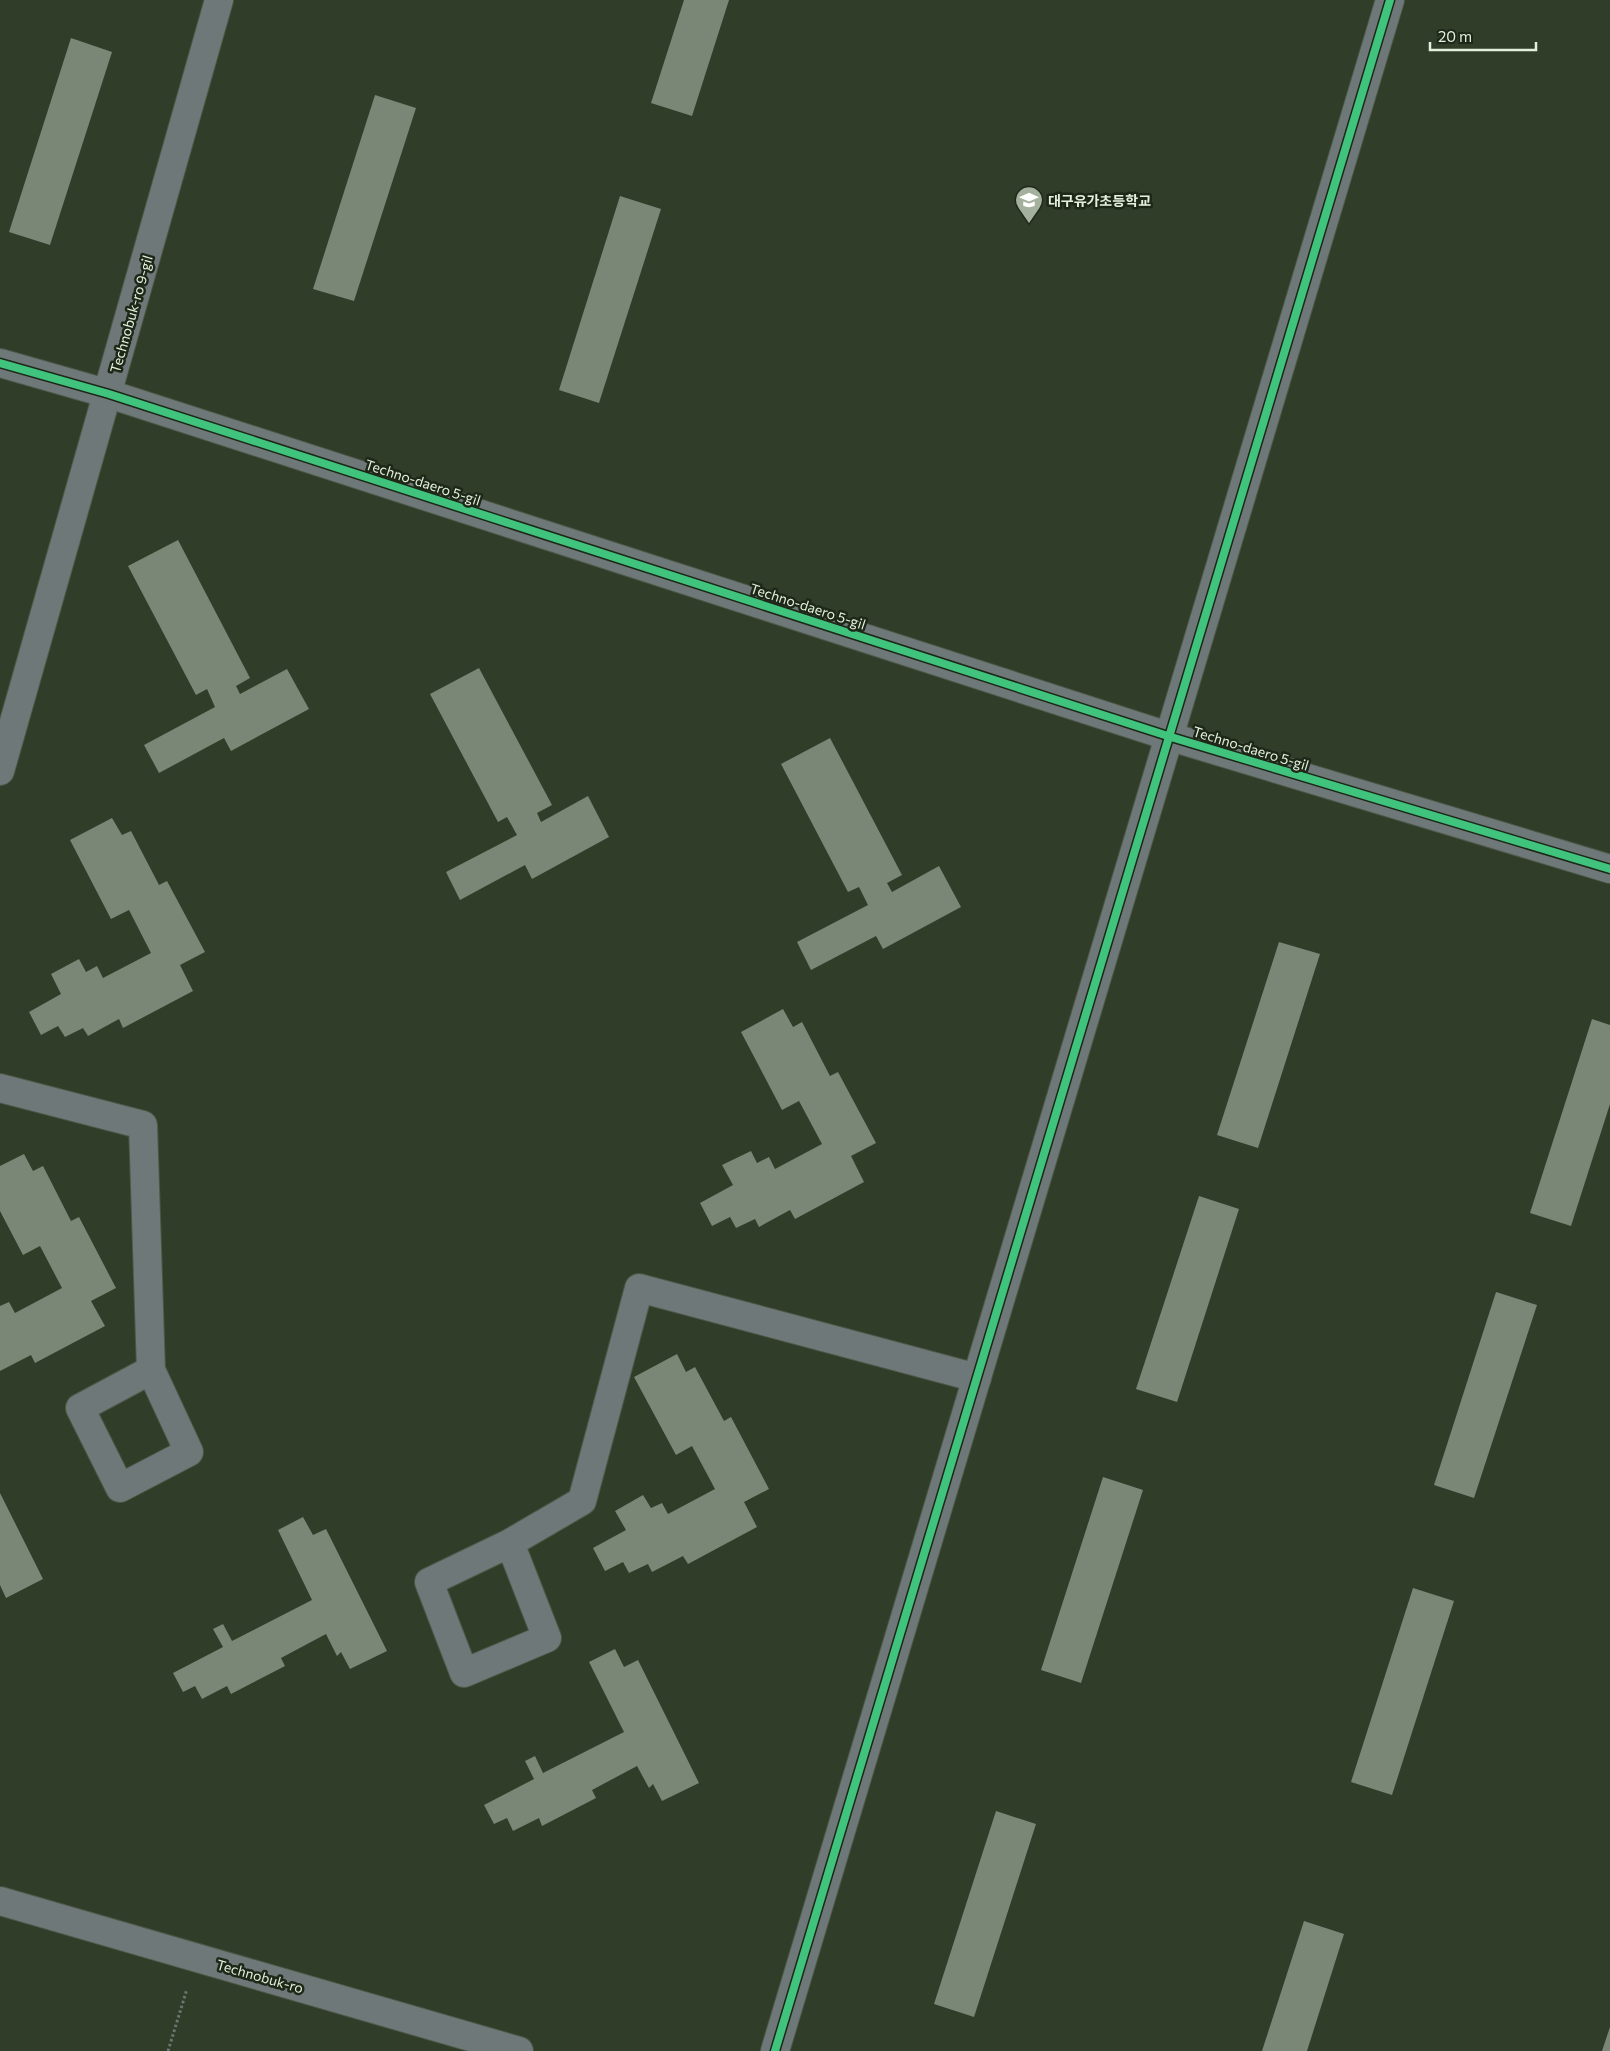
<svg xmlns="http://www.w3.org/2000/svg" width="1610" height="2051" viewBox="0 0 1610 2051" font-family="Commissioner,'Noto Sans KR',sans-serif">
<style>
.building{fill:#7b8776}
.lines{fill:none;stroke-linecap:round;stroke-linejoin:round}
.minor-casing{stroke:#4d5847;stroke-width:30}
.path{stroke:#6c7572;stroke-width:3;stroke-dasharray:2.5 2.5;stroke-linecap:butt}
.minor{stroke:#6e7879;stroke-width:28}
.cycleway-casing{stroke:#1d2818;stroke-width:11}
.cycleway{stroke:#40c37c;stroke-width:8}
.labels{text-anchor:middle;dominant-baseline:central;stroke-width:5;stroke-linejoin:round;paint-order:stroke}
.poi-label{font-size:14px;font-weight:bold;fill:#e3f1dc;stroke:#1d2818;text-anchor:start}
.street-label{font-size:14px;fill:#e3f1dc;stroke:#1d2818}
</style>
<rect width="100%" height="100%" fill="#303d29"/>
<!-- building -->
<g class="building">
<polygon points="684,0 729,0 692,116 651,103"/>
<polygon points="71,38 112,52 50,245 9,232"/>
<polygon points="375,95 416,108 354,301 313,289"/>
<polygon points="620,196 661,209 599,403 559,390"/>
<polygon points="178,540 250,678 236,686 240,694 287,669 309,709 231,751 224,738 159,773 144,745 215,707 207,689 196,695 128,566"/>
<polygon points="479,668 552,805 537,813 541,822 588,796 609,837 532,879 525,865 460,900 446,872 517,835 507,817 498,822 430,694"/>
<polygon points="830,738 902,875 887,883 892,892 939,866 961,907 883,949 876,936 811,970 797,942 868,905 859,887 848,892 781,764"/>
<polygon points="112,818 122,835 131,831 159,885 167,881 205,952 180,965 193,991 123,1028 119,1019 88,1036 83,1028 65,1037 58,1026 41,1035 29,1012 61,994 51,974 79,959 86,972 97,966 103,978 151,953 129,910 111,919 70,840"/>
<polygon points="1279,942 1320,954 1258,1148 1217,1135"/>
<polygon points="783,1009 793,1027 802,1022 830,1076 838,1072 876,1143 851,1156 864,1182 795,1219 790,1210 759,1227 755,1219 736,1228 730,1217 712,1226 700,1203 733,1185 722,1165 751,1151 757,1163 769,1157 775,1169 822,1144 799,1101 782,1110 741,1032"/>
<polygon points="1592,1019 1610,1025 1610,1104 1571,1226 1530,1213"/>
<polygon points="24,1154 33,1171 43,1166 71,1221 79,1217 116,1288 91,1301 105,1326 35,1363 31,1355 0,1371 0,1306 9,1302 15,1313 62,1288 40,1246 23,1255 0,1211 0,1166"/>
<polygon points="1199,1196 1239,1209 1177,1402 1136,1389"/>
<polygon points="1496,1292 1537,1305 1474,1498 1434,1485"/>
<polygon points="677,1354 686,1372 695,1367 724,1421 731,1417 769,1489 744,1502 757,1527 688,1564 683,1556 652,1572 648,1564 629,1573 623,1562 605,1571 593,1548 626,1530 615,1511 643,1495 651,1508 662,1503 668,1514 715,1489 692,1446 676,1455 634,1377"/>
<polygon points="1103,1477 1143,1490 1081,1683 1041,1670"/>
<polygon points="0,1493 43,1579 6,1598 0,1585"/>
<polygon points="303,1517 313,1535 326,1529 387,1651 350,1669 341,1652 337,1656 326,1634 281,1658 285,1666 231,1694 227,1686 202,1699 195,1686 183,1692 173,1673 223,1647 213,1629 223,1624 232,1641 312,1600 278,1530"/>
<polygon points="1413,1588 1454,1601 1392,1795 1351,1782"/>
<polygon points="615,1649 624,1667 638,1660 699,1783 662,1801 653,1784 649,1788 637,1766 592,1790 596,1798 542,1826 539,1818 513,1831 507,1818 494,1824 484,1805 534,1779 525,1761 535,1756 543,1773 624,1732 589,1662"/>
<polygon points="996,1811 1036,1824 974,2017 934,2004"/>
<polygon points="1304,1921 1344,1934 1307,2051 1262,2051"/>
<polygon points="1610,2027 1610,2051 1602,2051"/>
</g>
<g class="lines">
<!-- minor casing -->
<g class="minor-casing">
<g id="minor">
<polyline points="0,363 109,394 1171,737 1610,869"/>
<polyline points="0,771 219,0"/>
<polyline points="0,1088 143,1125 151,1370 189,1452 120,1488 80,1408 151,1370"/>
<polyline points="510,1543 547,1638 464,1673 429,1582 510,1543 582,1501 639,1288 977,1378"/>
<polyline points="0,1901 519,2051"/>
<polyline points="775,2051 1390,0"/>
</g>
</g>
<!-- path -->
<polyline class="path" points="168,2051 187,1989"/>
<!-- minor -->
<use href="#minor" class="minor"/>
<!-- cycleway casing -->
<g class="cycleway-casing">
<g id="cycleway">
<polyline points="0,363 109,394 1171,737 1610,869"/>
<polyline points="775,2051 1390,0"/>
</g>
</g>
<!-- cycleway -->
<use href="#cycleway" class="cycleway"/>
</g>
<!-- icons -->
<defs>
<g id="school-pin" transform="scale(1.4375)"><path d="M0 17L-7.5 6A9.5 9.5 0 1 1 7.5 6Z" fill="#a4b29d" stroke="#1d2818"/><path d="M0-5L7-2L0 1L-7-2ZM-4 1L0 2.5L4 1V4Q0 6-4 4Z" fill="#fff"/></g>
</defs>
<g fill-rule="evenodd">
<use href="#school-pin" x="1029" y="200"/>
</g>
<g class="labels">
<!-- poi labels -->
<g class="poi-label">
<text x="1048" y="200">대구유가초등학교</text>
</g>
<!-- street labels -->
<g class="street-label">
<text transform="translate(131 314) rotate(-74)">Technobuk-ro 9-gil</text>
<text transform="translate(423 482) rotate(18)">Techno-daero 5-gil</text>
<text transform="translate(808 606) rotate(18)">Techno-daero 5-gil</text>
<text transform="translate(1251 748) rotate(17)">Techno-daero 5-gil</text>
<text transform="translate(260 1976) rotate(16)">Technobuk-ro</text>
</g>
</g>
<!-- scale -->
<path d="M1430 42v8h106v-8" fill="none" stroke="#e3f1dc" stroke-width="2.5"/>
<text x="1438" y="42" font-size="15" fill="#e3f1dc" stroke="#1d2818" stroke-width="4" paint-order="stroke">20 m</text>
</svg>
